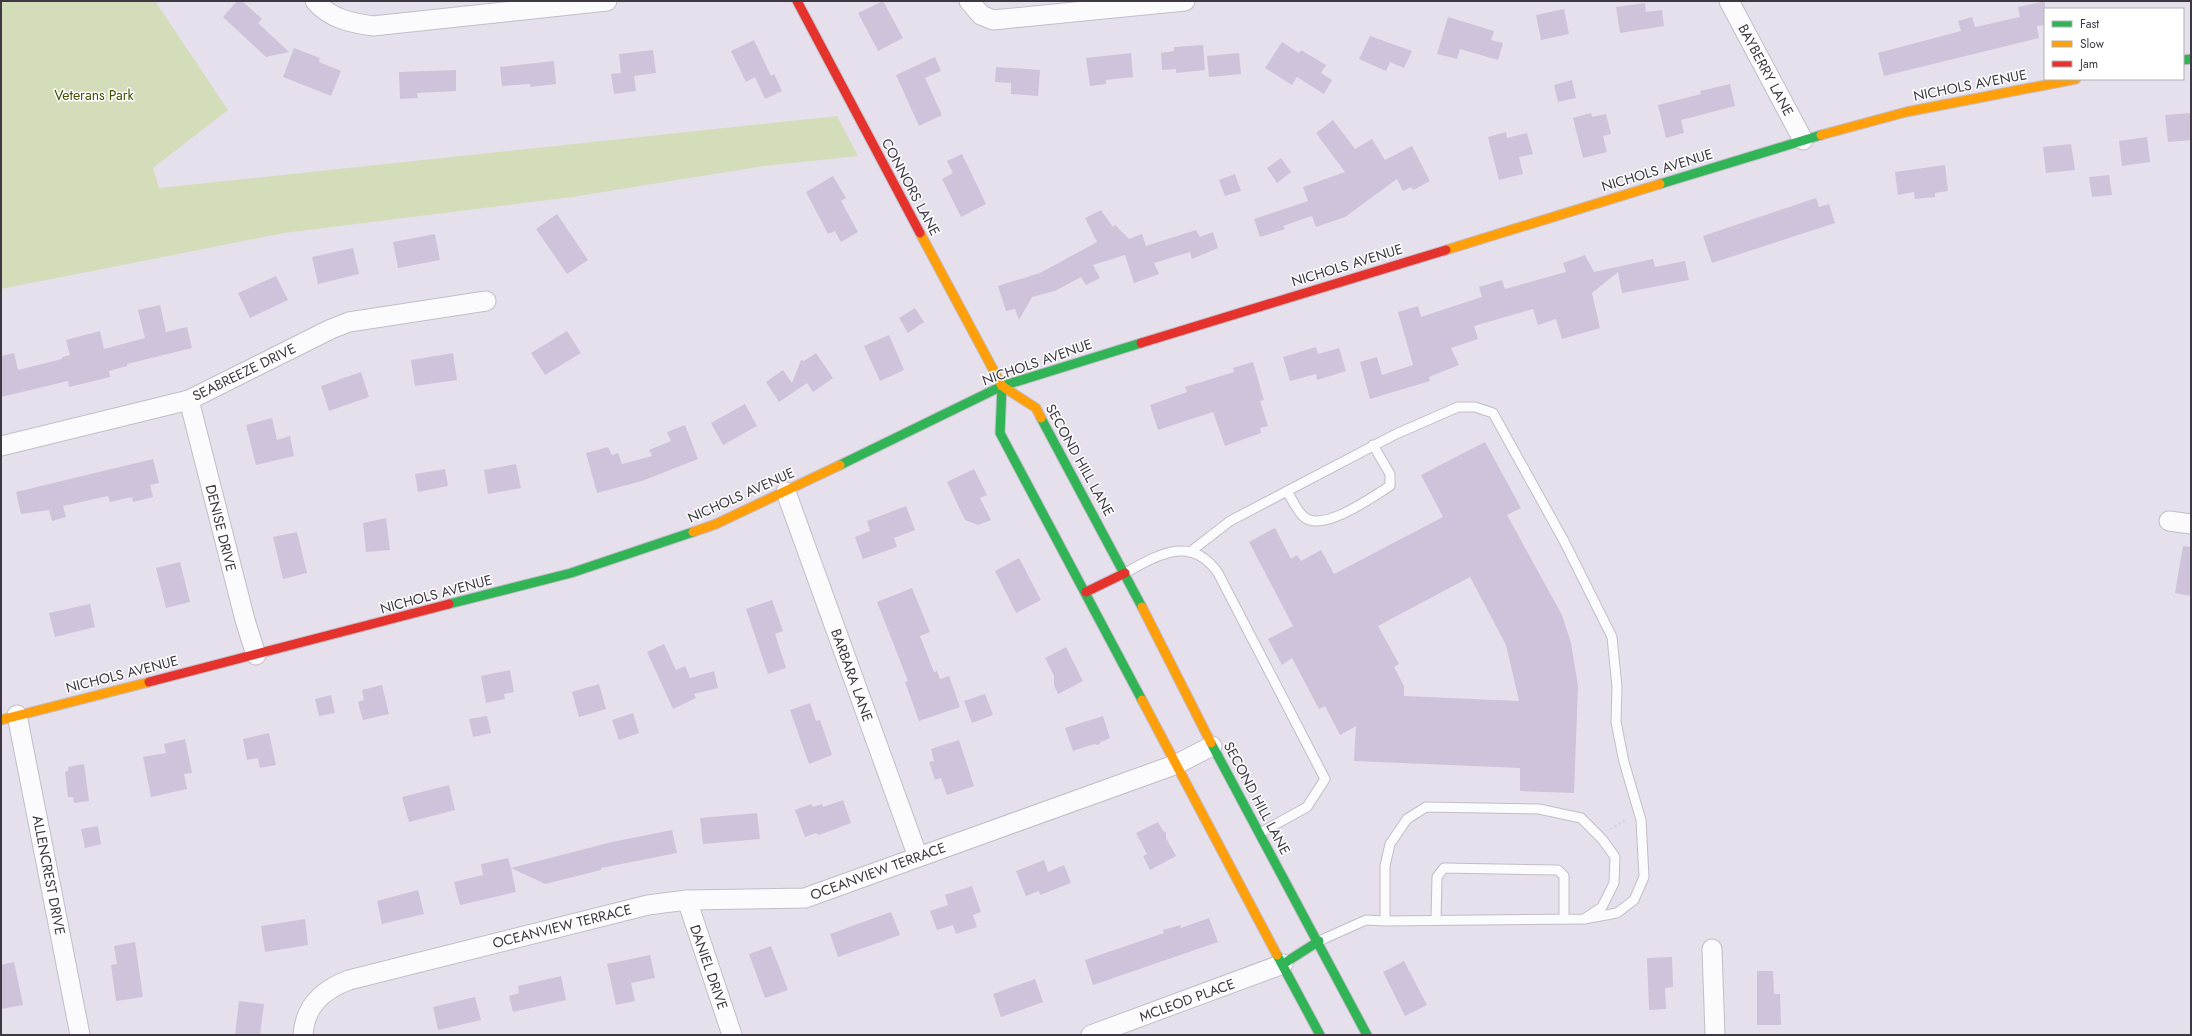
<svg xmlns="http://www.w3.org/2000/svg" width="2192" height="1036" viewBox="0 0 2192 1036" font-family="Jost,sans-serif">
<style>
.green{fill:#d4ddba}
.building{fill:#cec3da;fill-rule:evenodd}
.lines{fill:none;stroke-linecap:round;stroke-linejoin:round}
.lane-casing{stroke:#c2bdc7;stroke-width:11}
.street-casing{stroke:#c2bdc7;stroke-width:21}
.fast-casing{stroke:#c2bdc7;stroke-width:11}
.slow-casing{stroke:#c2bdc7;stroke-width:11}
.jam-casing{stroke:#c2bdc7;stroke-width:11}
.path{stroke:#d4d2d7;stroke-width:2.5;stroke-dasharray:2 3;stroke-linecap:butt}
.lane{stroke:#fbfafc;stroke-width:9}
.street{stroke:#fbfafc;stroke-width:19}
.fast{stroke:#30b455;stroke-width:9}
.slow{stroke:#ff9f0a;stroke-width:9}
.jam{stroke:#e5322d;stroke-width:9}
.labels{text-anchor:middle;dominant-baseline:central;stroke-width:3;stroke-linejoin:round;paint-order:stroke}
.street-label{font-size:14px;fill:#3d3842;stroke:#fff}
.park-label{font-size:14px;fill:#404f03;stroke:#fff}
</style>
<rect width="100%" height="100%" fill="#e6e0ed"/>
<!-- green -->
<polygon class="green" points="1,1 155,1 228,110 153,168 159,188 837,116 858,156 764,166 572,197 284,233 1,289"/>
<!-- building -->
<g class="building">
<polygon points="237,1 242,1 262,19 258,23 289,52 266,57 223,17"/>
<polygon points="883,1 903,38 878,51 858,13"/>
<polygon points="2045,1 2045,25 2037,26 2039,38 1884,76 1878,53 1961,31 1958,21 1972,17 1975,27 2020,17 2018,7"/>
<polygon points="1645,3 1646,12 1662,10 1664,26 1620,33 1616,7"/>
<polygon points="1564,9 1569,34 1541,40 1536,15"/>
<polygon points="1448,17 1494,31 1491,40 1503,43 1498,60 1460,49 1457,59 1437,54"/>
<polygon points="1370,36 1412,51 1404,68 1390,62 1386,71 1359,59"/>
<polygon points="754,40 771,76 774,74 782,91 765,99 755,77 746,82 731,51"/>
<polygon points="1282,42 1299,53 1301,50 1326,65 1321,73 1332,80 1324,94 1297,77 1292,85 1265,68"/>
<polygon points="1203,45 1205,70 1176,73 1176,69 1162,70 1161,53 1174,51 1174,47"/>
<polygon points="294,48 320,58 319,62 341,71 331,96 283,77"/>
<polygon points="653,50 656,73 634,76 636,91 614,94 611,74 621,73 619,54"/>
<polygon points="1131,53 1133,77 1106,80 1106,84 1090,86 1086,58"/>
<polygon points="1239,53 1241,74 1209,77 1207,56"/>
<polygon points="935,57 941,71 925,78 942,115 919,126 896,75"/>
<polygon points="554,61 556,84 530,87 530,84 502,86 500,67"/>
<polygon points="996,67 1040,70 1038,96 1011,94 1011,83 995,82"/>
<polygon points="456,70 456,91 417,93 418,98 400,99 399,72"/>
<polygon points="1572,80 1576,98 1558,102 1554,85"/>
<polygon points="1730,84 1735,106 1681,120 1684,133 1666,138 1658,105 1701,94 1700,91"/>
<polygon points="1591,113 1592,117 1606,114 1611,134 1603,136 1607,152 1583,158 1573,118"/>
<polygon points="2191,113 2191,140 2168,142 2165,115"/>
<polygon points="1333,120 1355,149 1372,139 1385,160 1412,146 1430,181 1413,190 1411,187 1403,191 1397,179 1345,217 1316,227 1312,216 1283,226 1285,229 1260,237 1254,219 1308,201 1303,187 1345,172 1316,133"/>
<polygon points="1506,132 1507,138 1527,133 1533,154 1519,157 1523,174 1499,180 1488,137"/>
<polygon points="2147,137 2150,162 2122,166 2119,141"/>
<polygon points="2071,144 2075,170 2046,173 2043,147"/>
<polygon points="962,154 986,204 961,217 942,179 953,173 947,161"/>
<polygon points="1281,158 1291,172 1277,183 1267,168"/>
<polygon points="1945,165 1948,191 1935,193 1935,197 1915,199 1914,192 1898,195 1895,172"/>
<polygon points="1235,174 1241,191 1225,196 1219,180"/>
<polygon points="2109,175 2112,195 2092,197 2089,177"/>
<polygon points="833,176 846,198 841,201 858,232 841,242 835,231 828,234 806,192"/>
<polygon points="1816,198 1819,207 1829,204 1835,223 1712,263 1703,236"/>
<polygon points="1101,210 1113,227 1115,225 1129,239 1142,234 1146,246 1196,230 1200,237 1213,232 1218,248 1192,259 1190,252 1154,263 1159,274 1134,283 1125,255 1093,265 1100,278 1086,285 1081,277 1055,291 1032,297 1019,320 1015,309 1006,311 998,286 1040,273 1097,242 1085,218"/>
<polygon points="557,214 588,260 567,274 536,229"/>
<polygon points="435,234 440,260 398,268 393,242"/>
<polygon points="353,248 359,274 318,284 312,257"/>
<polygon points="1585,255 1594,272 1653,259 1655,267 1685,261 1689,280 1622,293 1618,272 1592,293 1600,328 1562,339 1556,319 1538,325 1533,309 1474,326 1478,339 1451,348 1459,365 1429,377 1430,381 1370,399 1360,362 1377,357 1382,375 1413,365 1398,312 1418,306 1421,317 1482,297 1479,287 1502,280 1505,289 1566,272 1563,263"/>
<polygon points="276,276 288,300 250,318 238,293"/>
<polygon points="160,305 166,332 187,327 192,348 127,364 127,366 109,371 110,377 69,387 68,381 1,397 1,356 14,353 18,370 62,359 62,357 70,355 66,340 100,331 104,349 145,338 138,310"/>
<polygon points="915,308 924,322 908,333 899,318"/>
<polygon points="567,331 581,353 545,375 531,353"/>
<polygon points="889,335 904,370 880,381 864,346"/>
<polygon points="1316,347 1318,354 1339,348 1346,371 1317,380 1316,374 1290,381 1283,357"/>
<polygon points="453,353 457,380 415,386 411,360"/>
<polygon points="816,353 833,378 813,392 807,383 779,402 766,382 783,370 792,383 801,360 804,361"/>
<polygon points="1253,362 1264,400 1260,401 1268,426 1260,428 1261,433 1225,446 1213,412 1158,430 1150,405 1187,392 1185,387 1234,372 1233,368"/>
<polygon points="361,372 369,397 329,411 321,386"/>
<polygon points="745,404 757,426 723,445 711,423"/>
<polygon points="272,418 277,440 290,436 294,456 256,465 246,425"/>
<polygon points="685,425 698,459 642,481 597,493 586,453 608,447 612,455 618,453 622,464 652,456 649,450 671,441 667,432"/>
<path d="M1485,442l36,66 -14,7 55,100 9,28 7,43 -4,107 -54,-2v-23l-166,-7 2,-35 -16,9 -15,-29 -6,3 -27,-51 -10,7 -14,-26 25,-13 -44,-84 26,-14 16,31 6,-4 4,6 20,-11 13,24 109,-57 -22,-42zM1470,577l36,68 13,56 -115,-5v-10l-10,-19 5,-3 -21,-38z"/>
<polygon points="153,459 159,483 150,485 153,497 133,502 132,497 110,502 108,496 63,506 66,517 52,521 49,510 21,514 16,492"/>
<polygon points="516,464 521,488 488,494 484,470"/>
<polygon points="445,469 448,486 418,492 415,474"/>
<polygon points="974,469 987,495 980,498 991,520 978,525 965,520 947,482"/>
<polygon points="906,506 915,530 894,538 897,547 863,559 855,537 870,531 867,521"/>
<polygon points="386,518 390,550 366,552 363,523"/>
<polygon points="297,532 307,573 283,579 273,537"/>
<polygon points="2183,546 2191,547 2191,596 2175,593"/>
<polygon points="1019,558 1041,600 1016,613 995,571"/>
<polygon points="180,562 190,602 166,608 156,568"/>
<polygon points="912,588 930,632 920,636 934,672 937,671 940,679 949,676 960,707 919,721 905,682 908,681 877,602"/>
<polygon points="772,600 783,631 775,634 786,668 768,674 746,609"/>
<polygon points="90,604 95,627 55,637 49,613"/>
<polygon points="664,644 676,670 685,666 690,678 714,671 718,688 694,694 696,698 673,709 647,652"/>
<polygon points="1066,647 1083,681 1058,694 1054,685 1054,676 1045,658"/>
<polygon points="510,670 514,692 504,694 505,699 486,703 481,676"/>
<polygon points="599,684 606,709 579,717 572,692"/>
<polygon points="382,685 389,714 363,720 358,702 364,700 362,690"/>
<polygon points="985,694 993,715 972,723 964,701"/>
<polygon points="331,695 335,713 319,716 315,699"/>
<polygon points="810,703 816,721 820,720 832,755 809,764 790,710"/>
<polygon points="633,713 639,733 619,740 612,720"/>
<polygon points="487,716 491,733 473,737 469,719"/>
<polygon points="1103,716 1110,738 1101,742 1098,745 1094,744 1073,751 1065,728"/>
<polygon points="269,733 276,765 260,768 258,758 247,760 243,739"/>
<polygon points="185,739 192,773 184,774 187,789 151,797 143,757 166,753 164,744"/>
<polygon points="959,740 974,786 947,795 941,778 935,780 929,762 934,761 931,749"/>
<polygon points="84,764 89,801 74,803 73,797 68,797 65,772 68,771 68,767"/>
<polygon points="449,785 455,810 409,822 402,797"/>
<polygon points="843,800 851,823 819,835 816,833 805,837 795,810 811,804 813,807 822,804 823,807"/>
<polygon points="757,813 760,839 703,844 700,818"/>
<polygon points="1158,822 1163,831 1166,832 1166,838 1176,856 1150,870 1143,856 1147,854 1136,833"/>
<polygon points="98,826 101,844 85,848 81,829"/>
<polygon points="672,830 677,853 601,868 601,870 545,884 511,868 516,892 460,905 454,882 483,875 481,864 508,858 511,868 612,842"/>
<polygon points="1044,860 1048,872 1064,865 1071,883 1040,895 1039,891 1026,896 1016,871"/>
<polygon points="972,886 981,912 973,915 977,927 956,934 953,925 937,930 930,911 948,905 945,895"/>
<polygon points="418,890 424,914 382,924 377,901"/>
<polygon points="891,912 900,935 838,957 830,934"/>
<polygon points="1209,918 1218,942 1093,985 1085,960 1164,933 1163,930 1180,925 1181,928"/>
<polygon points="305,919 308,945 265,952 261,926"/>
<polygon points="135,942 143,997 116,1001 111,965 117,964 114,946"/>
<polygon points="771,946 788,990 765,998 749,954"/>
<polygon points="650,955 655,978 631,983 635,1001 616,1005 607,964"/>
<polygon points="1672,957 1673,987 1665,988 1666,1009 1649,1010 1647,958"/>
<polygon points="1404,961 1427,1005 1405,1016 1383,972"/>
<polygon points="14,962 23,1005 1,1009 1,965"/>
<polygon points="1757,971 1773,971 1774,994 1780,994 1781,1025 1757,1025"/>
<polygon points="561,976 566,1000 513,1012 509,996 519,993 518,986"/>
<polygon points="1035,979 1043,1002 1001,1017 993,994"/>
<polygon points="475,997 481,1020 438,1030 433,1007"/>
<polygon points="239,1001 264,1004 260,1035 235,1035"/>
</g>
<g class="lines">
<!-- lane casing -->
<g class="lane-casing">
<g id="lane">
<path d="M1287,491c5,8 10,20 17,26 19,16 68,-20 86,-31v-12l-17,-29"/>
<polyline points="1190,552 1230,521 1396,434 1458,407 1475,407 1493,413 1564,541 1612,637 1617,687 1616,722 1624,762 1641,820 1644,877 1634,900 1617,913 1584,919"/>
<path d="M1125,573c33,-18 66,-39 93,0l107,206 -18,28 -47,26"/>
<polyline points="1436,920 1437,877 1444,868 1558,870 1564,876 1564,919"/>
<polyline points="1319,941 1366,920 1385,921 1584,919 1602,907 1614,883 1615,857 1602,839 1581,818 1539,809 1426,807 1407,819 1390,844 1385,866 1385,921"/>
</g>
</g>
<!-- street casing -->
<g class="street-casing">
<g id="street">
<path d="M315,1c14,17 36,22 58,25l234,-25"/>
<polyline points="969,1 981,15 993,20 1185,1"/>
<polyline points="1729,1 1803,140"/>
<polyline points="189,400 245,620 256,655"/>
<polyline points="1,446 189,400 331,329 349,322 486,301"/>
<polyline points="786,492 918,857"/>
<polyline points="2169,521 2191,524"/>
<polyline points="17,715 80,1035"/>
<polyline points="687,900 732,1035"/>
<polyline points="1712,949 1715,1035"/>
<path d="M303,1035c2,-29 19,-45 46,-55l299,-75 39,-5 118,-2 372,-134 35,-18"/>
<polyline points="1091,1035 1283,964"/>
</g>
</g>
<!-- fast casing -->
<g class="fast-casing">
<g id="fast">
<polyline points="2183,60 2191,59"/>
<polyline points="1660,184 1821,135"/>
<polyline points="1002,386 1000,433 1142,700"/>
<polyline points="1041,418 1142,607"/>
<polyline points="840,465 1002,386 1141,343"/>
<polyline points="449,604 571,573 693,532"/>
<polyline points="1211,743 1367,1035"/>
<polyline points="1277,955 1320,1035"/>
<polyline points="1283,964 1319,941"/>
</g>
</g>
<!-- slow casing -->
<g class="slow-casing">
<g id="slow">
<polyline points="1821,135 1906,112 2076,79"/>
<polyline points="920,233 1002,386 1036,408 1041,418"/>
<polyline points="1446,250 1660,184"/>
<polyline points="693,532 716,524 840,465"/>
<polyline points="1142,607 1211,743"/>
<polyline points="1142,700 1277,955"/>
<polyline points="1,720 149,682"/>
</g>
</g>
<!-- jam casing -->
<g class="jam-casing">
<g id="jam">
<polyline points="797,1 920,233"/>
<polyline points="1141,343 1446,250"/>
<polyline points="1086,592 1125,573"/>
<polyline points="149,682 449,604"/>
</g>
</g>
<!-- path -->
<polyline class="path" points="1610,829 1626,820"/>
<!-- lane -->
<use href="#lane" class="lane"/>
<!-- street -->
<use href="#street" class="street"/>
<!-- fast -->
<use href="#fast" class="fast"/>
<!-- slow -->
<use href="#slow" class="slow"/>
<!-- jam -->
<use href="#jam" class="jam"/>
</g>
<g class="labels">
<!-- street labels -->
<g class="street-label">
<text transform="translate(1766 70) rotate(62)">BAYBERRY LANE</text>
<text transform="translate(1970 85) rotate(-11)">NICHOLS AVENUE</text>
<text transform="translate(1657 170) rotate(-17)">NICHOLS AVENUE</text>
<text transform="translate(911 187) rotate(62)">CONNORS LANE</text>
<text transform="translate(1347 265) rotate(-17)">NICHOLS AVENUE</text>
<text transform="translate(1037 362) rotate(-19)">NICHOLS AVENUE</text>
<text transform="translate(244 372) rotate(-26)">SEABREEZE DRIVE</text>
<text transform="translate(1080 460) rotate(61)">SECOND HILL LANE</text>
<text transform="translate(741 495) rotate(-24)">NICHOLS AVENUE</text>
<text transform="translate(221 528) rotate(76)">DENISE DRIVE</text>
<text transform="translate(436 594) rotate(-15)">NICHOLS AVENUE</text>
<text transform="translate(122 674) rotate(-14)">NICHOLS AVENUE</text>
<text transform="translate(852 675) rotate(70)">BARBARA LANE</text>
<text transform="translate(1257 798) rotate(62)">SECOND HILL LANE</text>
<text transform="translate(878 871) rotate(-20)">OCEANVIEW TERRACE</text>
<text transform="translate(49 875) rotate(79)">ALLENCREST DRIVE</text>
<text transform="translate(562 926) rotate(-14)">OCEANVIEW TERRACE</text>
<text transform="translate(709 967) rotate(71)">DANIEL DRIVE</text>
<text transform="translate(1187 1000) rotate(-20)">MCLEOD PLACE</text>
</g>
<!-- park labels -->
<g class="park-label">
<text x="94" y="95">Veterans Park</text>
</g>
</g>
<!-- border -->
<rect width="2192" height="1036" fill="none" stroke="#3d3842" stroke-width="4"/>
<!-- legend -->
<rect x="2044" y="8" width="140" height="72" fill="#ffffff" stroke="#b1afb3"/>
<rect x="2052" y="21" width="20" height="6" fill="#30b455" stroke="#b1afb3"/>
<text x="2080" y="28" font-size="12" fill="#3d3842">Fast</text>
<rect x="2052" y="41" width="20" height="6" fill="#ff9f0a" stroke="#b1afb3"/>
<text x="2080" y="48" font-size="12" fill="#3d3842">Slow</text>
<rect x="2052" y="61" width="20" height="6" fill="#e5322d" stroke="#b1afb3"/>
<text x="2080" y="68" font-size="12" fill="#3d3842">Jam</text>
</svg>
